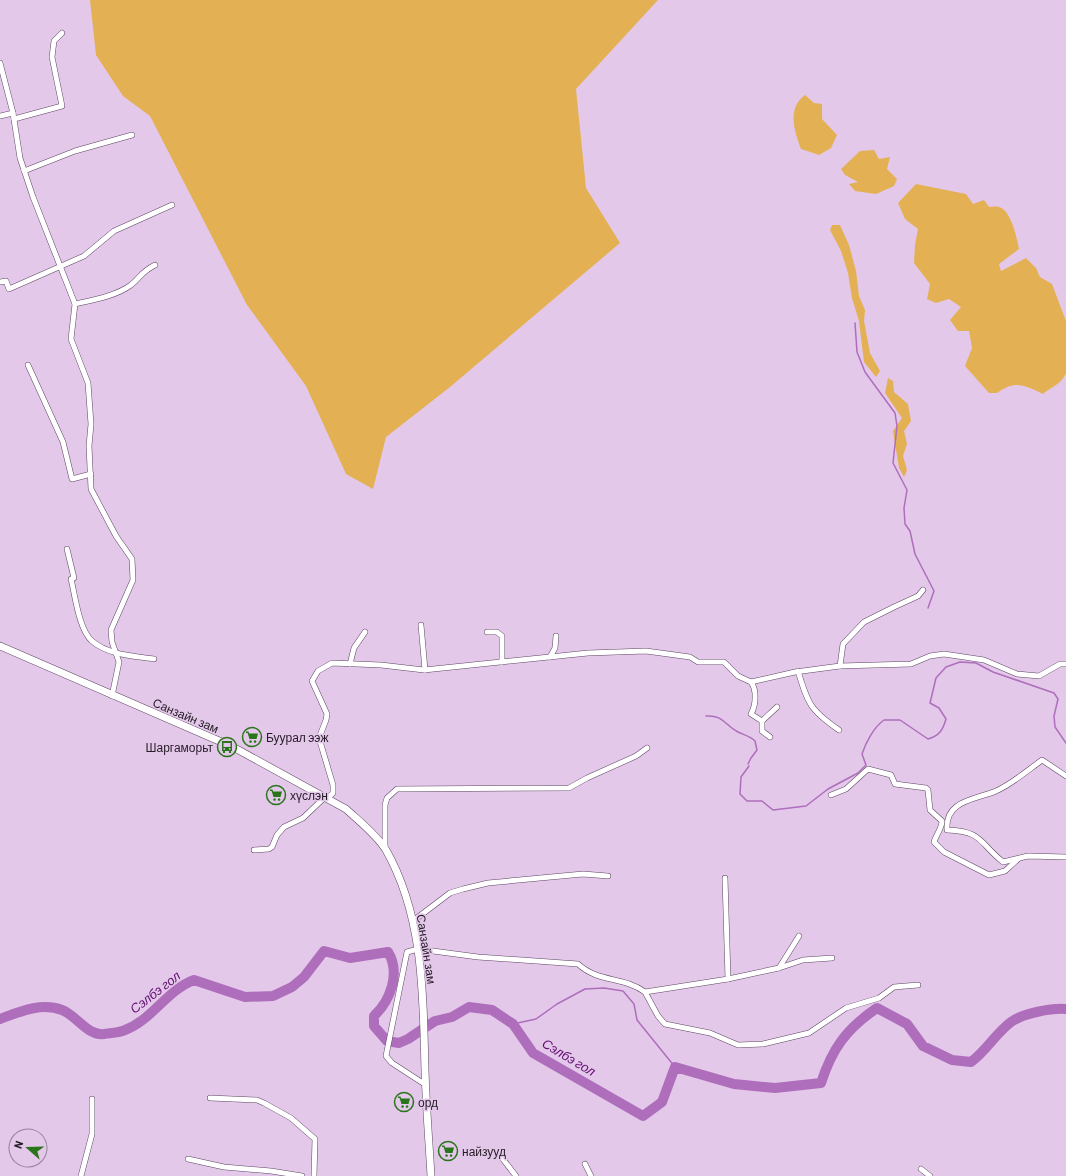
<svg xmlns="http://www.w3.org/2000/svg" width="1066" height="1176" viewBox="0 0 1066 1176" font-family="Barlow,sans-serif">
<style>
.green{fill:#e3b154}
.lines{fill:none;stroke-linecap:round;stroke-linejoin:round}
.stream{stroke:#ae6ebb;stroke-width:1.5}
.river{stroke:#ae6ebb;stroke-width:10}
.street-casing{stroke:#5d4662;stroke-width:6}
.secondary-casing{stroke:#5d4662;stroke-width:8}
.street{stroke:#fff;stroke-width:5}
.secondary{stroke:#fff;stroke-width:7}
.labels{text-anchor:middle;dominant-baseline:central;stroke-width:3;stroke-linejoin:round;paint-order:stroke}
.street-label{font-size:12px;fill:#261c28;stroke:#e3c8e9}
.poi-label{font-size:12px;fill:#261c28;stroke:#e3c8e9;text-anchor:start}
.water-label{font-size:13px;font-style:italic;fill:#630e72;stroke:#e3c8e9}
</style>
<rect width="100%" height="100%" fill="#e3c8e9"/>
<!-- green -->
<g class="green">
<polygon points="90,0 658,0 576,89 586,188 620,243 450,387 386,437 373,489 346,474 306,386 247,305 150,116 123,96 96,55"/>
<path d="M805,95l9,8 8,1v15l15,16 -6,13 -12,7 -18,-6c-7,-19 -14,-41 4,-54z"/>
<polygon points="874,150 879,159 890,157 887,169 897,179 894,186 876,194 855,191 849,184 858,182 845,175 841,169 860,151"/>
<path d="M916,184l50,10 7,10 11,-4 5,7c3,0 7,-1 10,0 12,3 18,31 20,42l-20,15 2,7 25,-13 10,10 4,9 12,7 14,37v52c-5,12 -14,13 -23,21 -20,-9 -27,-14 -46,-1h-8l-24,-27 7,-18 -3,-17h-11l-8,-11 11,-13 -12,-8 -13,4 -9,-4 3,-15 -16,-21 1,-18 3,-16 -13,-10 -7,-16z"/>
<polygon points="832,225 840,225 849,245 856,271 859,296 865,310 864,321 870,353 880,371 876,377 864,362 859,321 852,298 848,273 841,251 830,230"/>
<polygon points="888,378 893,381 894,392 908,404 911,421 904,431 907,444 903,456 907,470 904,477 899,468 893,431 902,418 885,393"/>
</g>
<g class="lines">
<!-- stream -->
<g class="stream">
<polyline points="855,323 857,352 865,372 895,413 897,426 893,463 907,490 904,508 905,524 910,531 915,554 934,591 928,608"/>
<path d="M706,716c18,-1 18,9 32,16 6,3 12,4 17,9l2,9 -6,8 -3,6"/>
<path d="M749,766l-8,11 -1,17 7,7h15l11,9 33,-4 22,-17 30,-16 8,-8 -4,-11c4,-12 12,-27 22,-34h16l28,19c11,-3 15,-9 18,-20l-7,-11 -9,-5 6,-25 10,-11 14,-5 16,1 17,9 61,21 4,6 -4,17 1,11 11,16"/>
<polyline points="513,1024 536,1019 557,1004 585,989 604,988 623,991 634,1004 637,1020 675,1067"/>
</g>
<!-- river -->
<path class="river" d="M0,1019c19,-7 41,-17 62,-9 14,5 25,26 42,24 6,-1 15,-1 21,-4 27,-10 42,-40 69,-50l51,17 28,-1 19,-9 12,-10 20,-26 26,7 38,-6c13,21 2,49 -14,64v10l13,15 12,2 9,-4 27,-18 17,-4 17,-10 23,3 21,14 20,29 110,63 19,-14 13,-35 59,17 41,4 46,-5c11,-34 25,-54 56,-75l30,16 16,22 29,14 19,2c16,-12 25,-29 40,-40 12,-9 41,-14 55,-13"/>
<!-- street casing -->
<g class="street-casing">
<g id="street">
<polyline points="0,63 13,113 20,158 33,197 75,304 71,339 88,383 91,424 89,446 91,489 116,536 132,559 133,580 111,630 112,642 119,662 112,696"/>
<polyline points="0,116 13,113"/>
<polyline points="14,119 62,106 52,57 54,41 62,33"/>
<polyline points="24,171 75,151 132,135"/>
<polyline points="0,282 6,281 9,289 84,256 114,231 172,205"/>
<path d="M75,304c18,-4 41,-8 56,-19 10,-8 10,-13 24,-20"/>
<polyline points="28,365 63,442 72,479 91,474"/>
<path d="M67,549l7,29 -3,1c4,16 8,51 21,62 16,14 42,15 62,18"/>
<polyline points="421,625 425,670"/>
<polyline points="487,632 497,632 502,636 502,662"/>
<polyline points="550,657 555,648 556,636"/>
<polyline points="350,664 354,648 365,632"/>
<polyline points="840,666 843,644 864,622 894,607 918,596 923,590"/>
<path d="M798,671c10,33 12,39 41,59"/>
<path d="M751,682c6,8 5,23 0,32l11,7 15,-14"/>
<polyline points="762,721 762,731 770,737"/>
<path d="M1066,776l-24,-16c-14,10 -30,24 -46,31 -21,9 -51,9 -49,39 36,1 32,13 56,32l25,-6 38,1"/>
<path d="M831,795l15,-6 22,-20 23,6 4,9 31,4 2,2 2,20 12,11c0,7 -6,14 -8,21l10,10 45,23 16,-4 13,-12"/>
<polyline points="328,798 333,793 333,785 319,738 326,720 327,714 312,681 318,671 332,663 381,665 424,670 588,653 646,651 690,657 698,662 724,662 738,676 751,682 795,672 840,666 911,664 930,656 944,654 984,660 1017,674 1039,676 1060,664 1066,664"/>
<polyline points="385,848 385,805 387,798 397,789 569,788 587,778 636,756 647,748"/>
<polyline points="254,850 269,849 272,847 277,835 284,827 303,818 325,797"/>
<polyline points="413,921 450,893 463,889 488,883 583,874 608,876"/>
<polyline points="779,968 803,960 832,958"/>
<polyline points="728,979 779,968 799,936"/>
<polyline points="645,992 658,1016 665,1024 710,1033 738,1045 763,1044 809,1033 846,1008 879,998 894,987 918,985"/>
<path d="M426,1085l-34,-22 -6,-7 21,-104 11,-3 60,8 100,7c21,19 44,12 67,28l83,-13 -3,-101"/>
<polyline points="210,1098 257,1100 264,1103 291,1118 315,1139 314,1176"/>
<polyline points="499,1154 516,1176"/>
<polyline points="188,1159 224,1167 271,1171 302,1176"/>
<polyline points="585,1164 591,1176"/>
<polyline points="921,1169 930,1176"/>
<polyline points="81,1176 92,1134 92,1099"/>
</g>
</g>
<!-- secondary casing -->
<g class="secondary-casing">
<path id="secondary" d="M0,646l233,101 113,62c13,12 31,26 40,41 38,67 37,146 39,220 1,35 4,71 6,106"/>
</g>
<!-- street -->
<use href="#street" class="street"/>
<!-- secondary -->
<use href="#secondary" class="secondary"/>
</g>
<!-- icons -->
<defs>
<g id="supermarket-ring" transform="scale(1)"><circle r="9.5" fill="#e3c8e9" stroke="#2a751b" stroke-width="1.5"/><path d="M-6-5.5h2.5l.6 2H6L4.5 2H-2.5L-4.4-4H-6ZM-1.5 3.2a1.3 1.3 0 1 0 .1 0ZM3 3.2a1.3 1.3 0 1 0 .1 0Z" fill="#2a751b"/></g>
<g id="bus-ring" transform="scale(1)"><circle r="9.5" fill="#e3c8e9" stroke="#2a751b" stroke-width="1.5"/><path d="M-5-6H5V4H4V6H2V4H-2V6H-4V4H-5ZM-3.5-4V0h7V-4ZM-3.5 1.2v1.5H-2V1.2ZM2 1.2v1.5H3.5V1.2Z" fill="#2a751b"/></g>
</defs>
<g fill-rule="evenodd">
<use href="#supermarket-ring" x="252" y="737"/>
<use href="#bus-ring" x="227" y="747"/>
<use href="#supermarket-ring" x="276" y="795"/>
<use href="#supermarket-ring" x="404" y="1102"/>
<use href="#supermarket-ring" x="448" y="1151"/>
</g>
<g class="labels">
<!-- street labels -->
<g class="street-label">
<text transform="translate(186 715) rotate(23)">Санзайн зам</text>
<text transform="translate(427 949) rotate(81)">Санзайн зам</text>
</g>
<!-- poi labels -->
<g class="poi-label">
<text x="266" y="737">Буурал ээж</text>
<text x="213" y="747" text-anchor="end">Шаргаморьт</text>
<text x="290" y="795">хүслэн</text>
<text x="418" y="1102">орд</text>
<text x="462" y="1151">найзууд</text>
</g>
<!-- water labels -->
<g class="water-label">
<text transform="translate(155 992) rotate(-38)">Сэлбэ гол</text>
<text transform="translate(569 1057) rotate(31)">Сэлбэ гол</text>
</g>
</g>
<!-- north arrow -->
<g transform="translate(28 1148) rotate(290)"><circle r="19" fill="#e3c8e9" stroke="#97839c"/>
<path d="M0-3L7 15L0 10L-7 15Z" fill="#2a751b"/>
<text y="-6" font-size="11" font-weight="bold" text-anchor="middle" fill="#261c28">N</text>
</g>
</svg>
